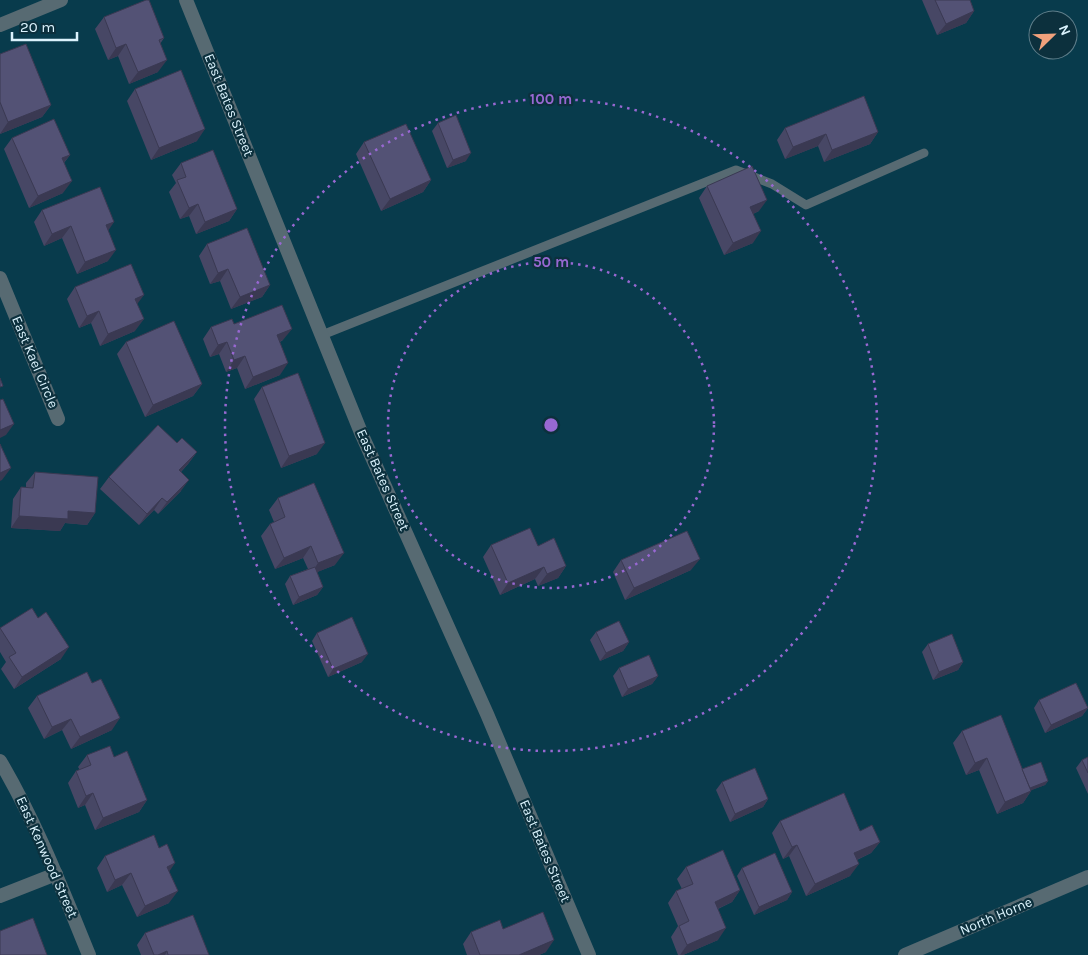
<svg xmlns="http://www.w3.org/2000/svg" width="1088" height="955" viewBox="0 0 1088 955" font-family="Karla,sans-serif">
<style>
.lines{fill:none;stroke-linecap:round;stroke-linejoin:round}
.service{stroke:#576a72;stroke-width:9}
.minor{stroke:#576a72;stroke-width:14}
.tertiary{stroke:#576a72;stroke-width:14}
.wall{fill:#474765}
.shaded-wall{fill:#3a3952}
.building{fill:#535275;stroke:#3a3952}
.ring{fill:none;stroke:#9868d2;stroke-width:2.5;stroke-dasharray:2.5 5}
.labels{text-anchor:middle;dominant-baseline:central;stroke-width:4.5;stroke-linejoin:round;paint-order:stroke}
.street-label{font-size:14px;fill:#dbf3fd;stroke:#0c303d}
.centre{fill:#9868d2;stroke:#0c303d;stroke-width:2.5}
.ring-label{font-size:15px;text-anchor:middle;font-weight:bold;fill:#9868d2;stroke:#0c303d;stroke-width:4.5;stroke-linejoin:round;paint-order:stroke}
</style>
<rect width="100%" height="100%" fill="#083b4c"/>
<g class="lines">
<!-- service -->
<polyline class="service" points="322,335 736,170 772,184 806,205 924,153"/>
<!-- minor -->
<g class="minor">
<polyline points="186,0 362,435 487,714 589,955"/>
<polyline points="0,25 61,0"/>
<polyline points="0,278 58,419"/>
<path d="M0,761c36,61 62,128 89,194"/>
<polyline points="0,896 56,874"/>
</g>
<!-- tertiary -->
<polyline class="tertiary" points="905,955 1088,877"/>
</g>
<!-- wall -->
<g class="wall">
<polygon points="922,0 970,0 974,11 966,23 937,35"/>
<polygon points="104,17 164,38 160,44 158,72 129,84 118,56 108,60 95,29"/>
<polygon points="0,54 51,105 42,117 0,134"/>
<polygon points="135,89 197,141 151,160 127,101"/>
<polygon points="438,123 466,161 447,168 432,131"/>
<polygon points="785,128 878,132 870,144 824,162 818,146 785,159 777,140"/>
<polygon points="12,138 70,155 64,163 63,193 29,208 4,149"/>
<polygon points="364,142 431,180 423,192 381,211 356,154"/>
<polygon points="181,163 237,209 229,221 196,234 189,216 180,219 169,192 176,183 172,175"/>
<polygon points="707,186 759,211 753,214 753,243 724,255 699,198"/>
<polygon points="42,210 108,231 108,261 77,274 62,238 44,246 34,222"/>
<polygon points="207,244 270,285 262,297 231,309 220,281 210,284 199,256"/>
<polygon points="75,287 137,305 135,331 100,346 91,323 79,328 67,299"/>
<polygon points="211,327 283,340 280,342 280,375 245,389 237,368 226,372 219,354 210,357 203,339"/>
<polygon points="126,342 202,384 193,396 145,417 117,354"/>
<polygon points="262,387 317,454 281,468 254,399"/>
<polygon points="177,443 197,452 188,464 181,472 181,491 158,514 154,510 139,525 100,489 109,477"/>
<polygon points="35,472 95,513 87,525 65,523 60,531 11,528 13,499 21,487 26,487 26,483"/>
<polygon points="278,498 335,565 317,572 323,587 317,595 293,605 285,584 290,576 308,569 303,558 275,569 261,536 270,524 274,522 269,510"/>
<polygon points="491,545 538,546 566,566 558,578 538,586 535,579 500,595 483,557"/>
<polygon points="621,560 691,570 625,600 613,572"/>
<polygon points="32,608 61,659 14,689 1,669 6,662 0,652 0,629"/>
<polygon points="596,632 629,642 623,651 600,661 590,640"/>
<polygon points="317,633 362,662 328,677 312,641"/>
<polygon points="928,644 963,662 958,670 933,680 922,652"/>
<polygon points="619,668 658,676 652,684 622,697 613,676"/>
<polygon points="37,696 112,730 71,749 62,730 44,739 28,708"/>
<polygon points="1039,700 1088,708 1082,716 1045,733 1034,708"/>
<polygon points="962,731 1022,769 1048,781 1045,785 1031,790 1031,791 1023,803 997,814 979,770 966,775 953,743"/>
<polygon points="87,755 114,757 147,800 139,812 95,830 85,805 78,808 68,783 76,771 80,770 78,767"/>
<polygon points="1088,757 1088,794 1076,768 1082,760"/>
<polygon points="722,782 768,799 763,807 730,822 716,790"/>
<polygon points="780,821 860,831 880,842 871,853 857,860 850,876 806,896 789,856 783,859 772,833"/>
<polygon points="105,856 169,872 169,903 137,917 122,885 107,892 97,868"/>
<polygon points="686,867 740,890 732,902 718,909 718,940 683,955 678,955 671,937 678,926 668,903 676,891 682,889 677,879"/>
<polygon points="742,868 792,892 787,900 754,915 737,876"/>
<polygon points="503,929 546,952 539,955 467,955 463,944 471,932"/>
<polygon points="145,933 209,955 141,955 137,945"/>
</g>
<!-- shaded-wall -->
<g class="shaded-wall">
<polygon points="974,11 966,23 937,35 946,24"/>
<polygon points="126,44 118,56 108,60 116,48"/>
<polygon points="167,60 158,72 129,84 138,72"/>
<polygon points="51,105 42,117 0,134 8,122"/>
<polygon points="205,129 197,141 151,160 159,148"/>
<polygon points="878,132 870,144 824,162 832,150"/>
<polygon points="826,134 818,146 785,159 793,147"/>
<polygon points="471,153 466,161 447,168 453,160"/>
<polygon points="70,155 61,166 62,158"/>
<polygon points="431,180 423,192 381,211 390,199"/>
<polygon points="72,181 63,193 29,208 38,196"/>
<polygon points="767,200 759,211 742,219 750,207"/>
<polygon points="198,204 189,216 180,219 189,208"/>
<polygon points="237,209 229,221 196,234 205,222"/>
<polygon points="114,222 106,234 106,225"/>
<polygon points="71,226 62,238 44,246 52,234"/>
<polygon points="761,231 753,243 724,255 733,243"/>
<polygon points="116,250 108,261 77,274 85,262"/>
<polygon points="228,269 220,281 210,284 218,273"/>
<polygon points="270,285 262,297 231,309 240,297"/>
<polygon points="144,295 135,307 135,299"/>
<polygon points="99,311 91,323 79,328 87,316"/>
<polygon points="144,319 135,331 100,346 108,334"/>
<polygon points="292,329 283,340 268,346 277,335"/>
<polygon points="227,342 219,354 210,357 218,345"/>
<polygon points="245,356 237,368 226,372 234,360"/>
<polygon points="288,363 280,375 245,389 253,377"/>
<polygon points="202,384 193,396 145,417 153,405"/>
<polygon points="14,424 6,435 0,438 0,430"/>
<polygon points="325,443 317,454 281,468 289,456"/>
<polygon points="197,452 188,464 171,482 179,470"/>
<polygon points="11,468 2,480 0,481 0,473"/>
<polygon points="189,480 181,491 158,514 167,502"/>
<polygon points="162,498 154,510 139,525 147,514"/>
<polygon points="68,511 95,513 87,525 65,523 60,531 11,528 19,516"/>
<polygon points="311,546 303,558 275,569 284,558"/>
<polygon points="344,553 335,565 310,575 318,563"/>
<polygon points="700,559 691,570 625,600 634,588"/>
<polygon points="566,566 558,578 538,586 547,574"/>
<polygon points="544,567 535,579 500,595 508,583"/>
<polygon points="323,587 317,595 293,605 299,597"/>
<polygon points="629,642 623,651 600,661 606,653"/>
<polygon points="69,647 61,659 14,689 22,677"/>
<polygon points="368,654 362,662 328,677 333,669"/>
<polygon points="963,662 958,670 933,680 939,672"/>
<polygon points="658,676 652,684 622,697 628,689"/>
<polygon points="1088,708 1082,716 1045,733 1051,725"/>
<polygon points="120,718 112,730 71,749 80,737"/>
<polygon points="71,719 62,730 44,739 52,727"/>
<polygon points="987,758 979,770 966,775 975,763"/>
<polygon points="1048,781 1045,785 1027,792 1030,788"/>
<polygon points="1031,791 1023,803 997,814 1005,802"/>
<polygon points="93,793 85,805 78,808 86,796"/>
<polygon points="768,799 763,807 730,822 735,814"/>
<polygon points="147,800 139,812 95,830 103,818"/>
<polygon points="880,842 871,853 845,865 854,853"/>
<polygon points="797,845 789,856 783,859 792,847"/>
<polygon points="175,863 167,875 167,867"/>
<polygon points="859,864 850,876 806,896 815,884"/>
<polygon points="131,873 122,885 107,892 115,880"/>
<polygon points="740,890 732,902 706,914 715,902"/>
<polygon points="178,891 169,903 137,917 145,906"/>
<polygon points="792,892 787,900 754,915 759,907"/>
<polygon points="726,928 718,940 683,955 680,955 687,945"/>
<polygon points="554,940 546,952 539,955 519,955"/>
<polygon points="167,951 165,955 158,955"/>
</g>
<!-- building -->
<g class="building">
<polygon points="146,0 149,0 164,38 159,40 167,60 138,72 126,44 116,48 104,17"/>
<polygon points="935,0 970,0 974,11 946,24"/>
<polygon points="26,44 51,105 8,122 0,102 0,54"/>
<polygon points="181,70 205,129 159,148 135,89"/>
<polygon points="864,96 878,132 832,150 826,134 793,147 785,128"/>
<polygon points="456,115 471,153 453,160 438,123"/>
<polygon points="54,119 70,155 62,158 72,181 38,196 12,138"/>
<polygon points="406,124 431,180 390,199 364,142"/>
<polygon points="213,150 237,209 205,222 198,204 189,208 177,180 186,177 181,163"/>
<polygon points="752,166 767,200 750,207 761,231 733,243 707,186"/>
<polygon points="100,187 114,222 106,225 116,250 85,262 71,226 52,234 42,210"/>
<polygon points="247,228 270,285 240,297 228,269 218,273 207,244"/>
<polygon points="131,264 144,295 135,299 144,319 108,334 99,311 87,316 75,287"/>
<polygon points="282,305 292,329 277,335 288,363 253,377 245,356 234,360 227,342 218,345 211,327 232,319 234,324"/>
<polygon points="174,321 202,384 153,405 126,342"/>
<polygon points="298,373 325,443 289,456 262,387"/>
<polygon points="0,378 3,386 0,387"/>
<polygon points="3,399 14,424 0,430 0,400"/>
<polygon points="158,425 177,443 182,438 197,452 179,470 189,480 167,502 162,498 147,514 109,477"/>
<polygon points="0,444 11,468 0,473"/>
<polygon points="35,472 98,477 95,513 68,511 68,519 19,516 21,487 33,488"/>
<polygon points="314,483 344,553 318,563 311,546 284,558 270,524 285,517 278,498"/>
<polygon points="530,528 538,546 554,538 566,566 547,574 544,567 508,583 491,545"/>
<polygon points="687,531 700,559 634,588 621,560"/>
<polygon points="315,567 323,587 299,597 290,576"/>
<polygon points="32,608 38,618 46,612 69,647 22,677 9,657 16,653 0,628"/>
<polygon points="352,617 368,654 333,669 317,633"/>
<polygon points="619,621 629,642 606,653 596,632"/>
<polygon points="952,634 963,662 939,672 928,644"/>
<polygon points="649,655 658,676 628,689 619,668"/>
<polygon points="87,672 92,683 101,679 120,718 80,737 71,719 52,727 37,696"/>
<polygon points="1076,683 1088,708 1051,725 1039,700"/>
<polygon points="1001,715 1031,791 1005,802 987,758 975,763 962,731"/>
<polygon points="110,746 114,757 127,751 147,800 103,818 93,793 86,796 76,771 91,765 87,755"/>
<polygon points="1088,757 1088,773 1082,760"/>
<polygon points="1041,762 1048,781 1030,788 1022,769"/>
<polygon points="755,768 768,799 735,814 722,782"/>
<polygon points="844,793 860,831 872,825 880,842 854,853 859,864 815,884 797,845 792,847 780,821"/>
<polygon points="154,835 159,848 167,844 175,863 167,867 178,891 145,906 131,873 115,880 105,856"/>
<polygon points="723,850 740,890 715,902 726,928 687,945 679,926 689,921 676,891 693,884 686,867"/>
<polygon points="775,853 792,892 759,907 742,868"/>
<polygon points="543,912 554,940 519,955 480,955 471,932 500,920 503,929"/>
<polygon points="193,915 209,955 168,955 167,951 158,955 154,955 145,933"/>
<polygon points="33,918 47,955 0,955 0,931"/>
</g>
<!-- distance rings -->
<g class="ring">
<circle cx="551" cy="425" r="163"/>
<circle cx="551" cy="425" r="326"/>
</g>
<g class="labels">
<!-- street labels -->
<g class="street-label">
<text transform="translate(229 105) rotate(68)">East Bates Street</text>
<text transform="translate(35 362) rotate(67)">East Kael Circle</text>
<text transform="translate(383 480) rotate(66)">East Bates Street</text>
<text transform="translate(545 851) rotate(67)">East Bates Street</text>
<text transform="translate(47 857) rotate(66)">East Kenwood Street</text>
<text transform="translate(996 916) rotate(-23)">North Horne</text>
</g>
</g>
<circle cx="551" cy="425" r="8" class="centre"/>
<g class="ring-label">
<text x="551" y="104">100 m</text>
<text x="551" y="267">50 m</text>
</g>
<!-- north arrow -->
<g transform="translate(1053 35) rotate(67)"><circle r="24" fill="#0c303d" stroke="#5f7e8a"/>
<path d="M0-4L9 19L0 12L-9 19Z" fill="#f1a17c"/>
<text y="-8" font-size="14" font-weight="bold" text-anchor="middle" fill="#dbf3fd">N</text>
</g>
<!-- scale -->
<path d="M12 32v8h65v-8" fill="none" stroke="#dbf3fd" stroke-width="2.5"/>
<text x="20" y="32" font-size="15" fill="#dbf3fd" stroke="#0c303d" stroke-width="4" paint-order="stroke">20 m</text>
</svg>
